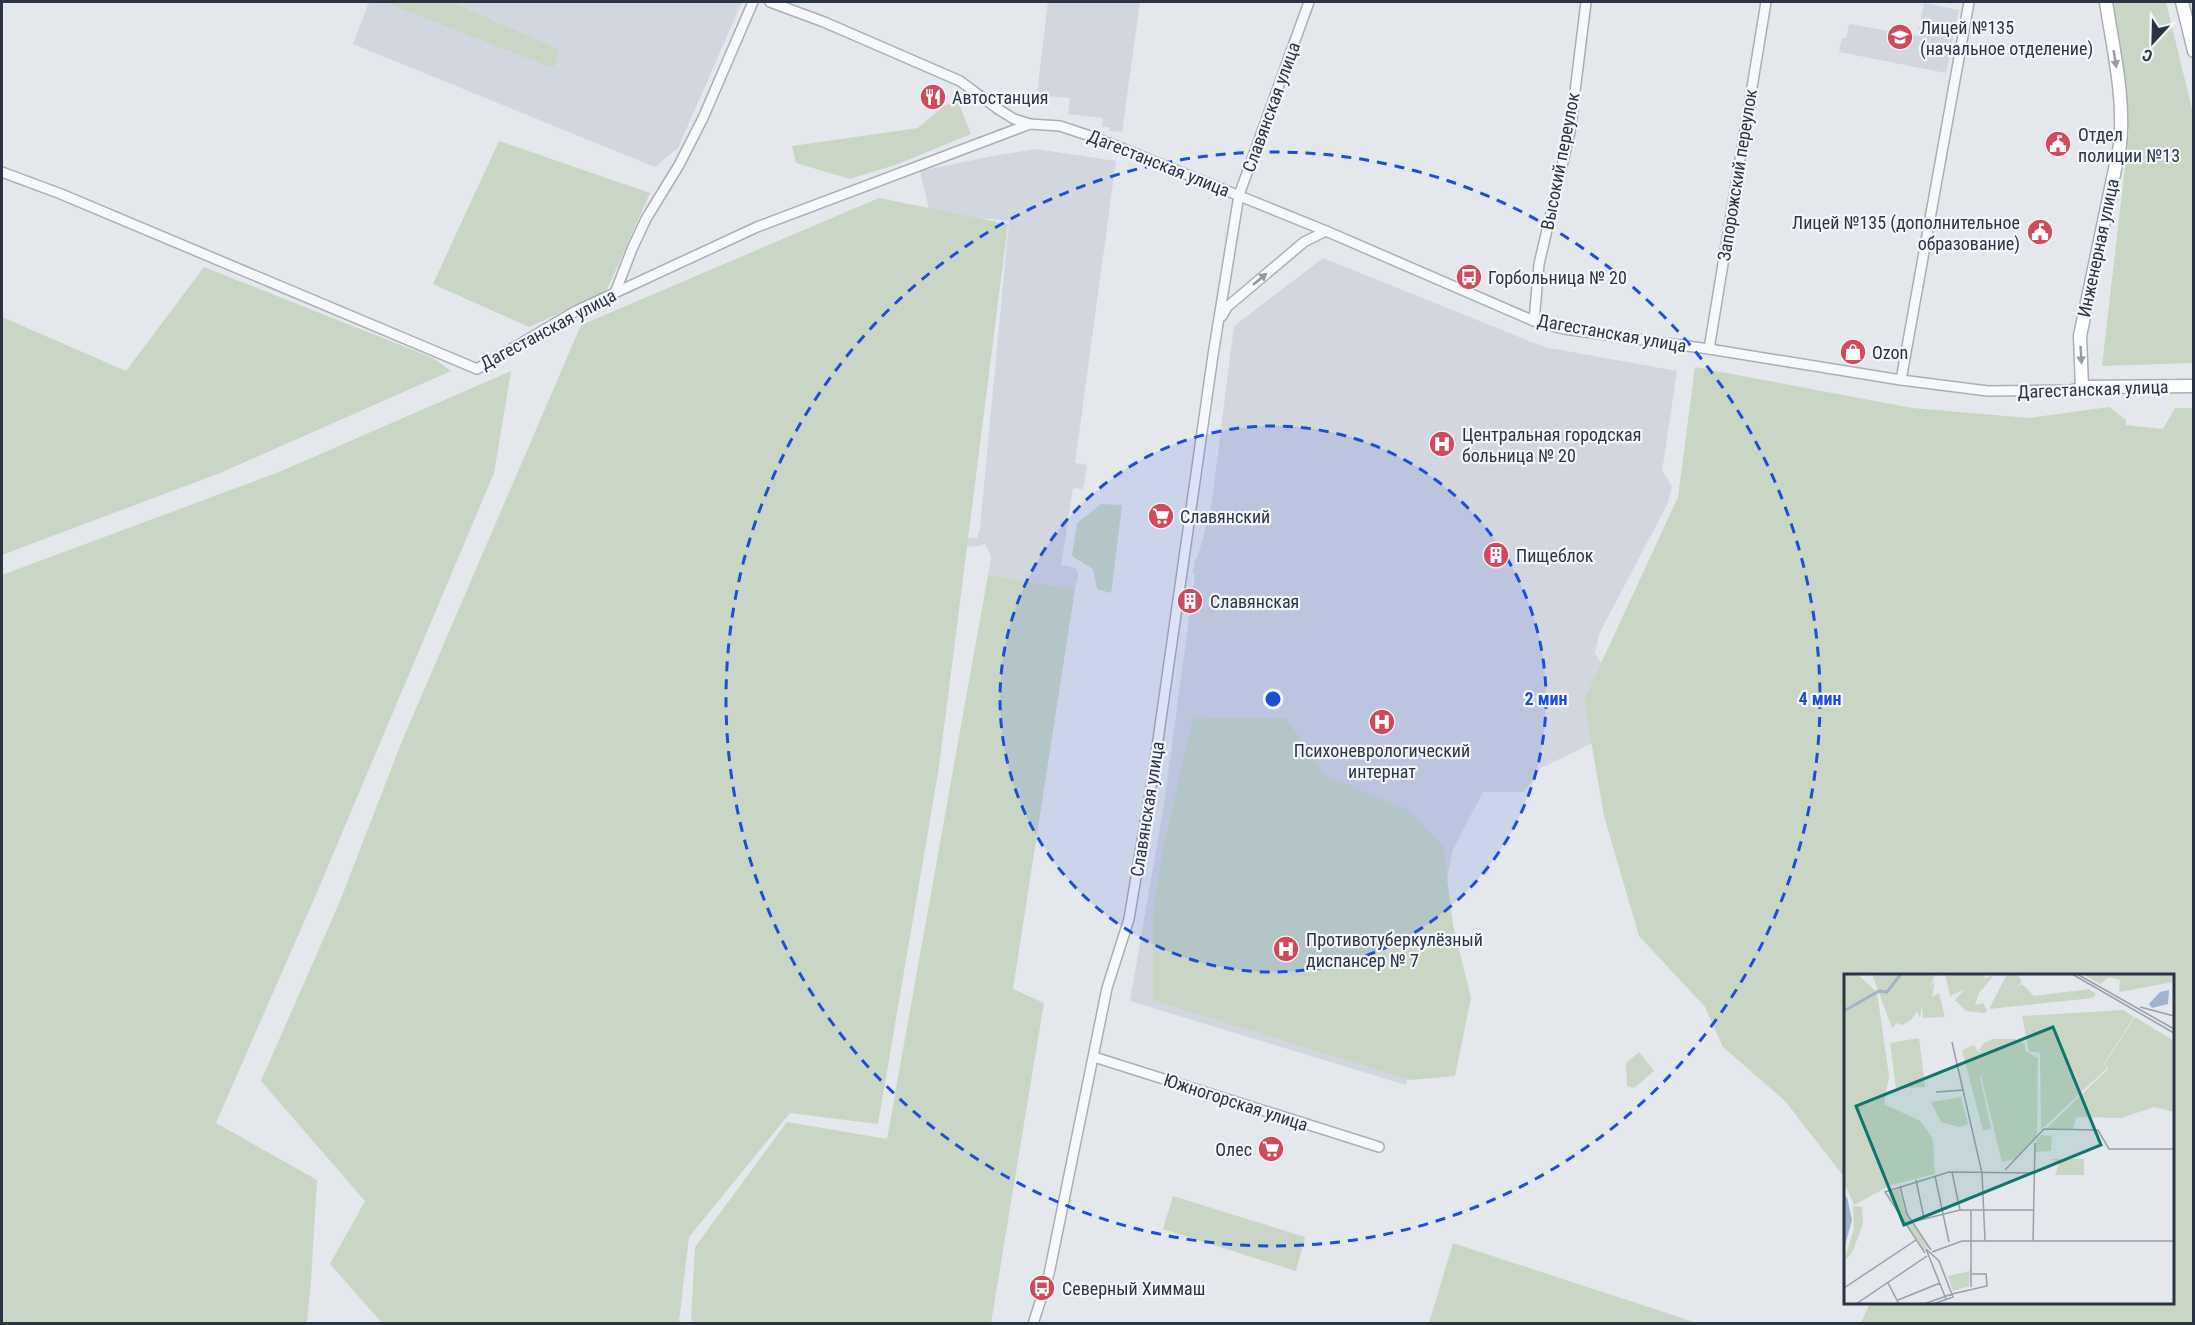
<svg xmlns="http://www.w3.org/2000/svg" width="2195" height="1325" viewBox="0 0 2195 1325" font-family="'Roboto Condensed',sans-serif">
<style>
.built{fill:#d2d6de}
.green{fill:#c9d6c5}
.lines{fill:none;stroke-linecap:round;stroke-linejoin:round}
.street-casing{stroke:#a9aeb7;stroke-width:12}
.secondary-casing{stroke:#a9aeb7;stroke-width:15}
.street{stroke:#f7f8fa;stroke-width:9}
.secondary{stroke:#fff;stroke-width:12}
.oneway{fill:#959aa2}
.oneway2{fill:#9196a0}
.ring{fill:none;stroke:#1d4ed8;stroke-width:3;stroke-dasharray:10 8}
.labels{text-anchor:middle;dominant-baseline:central;stroke-width:4.5;stroke-linejoin:round;paint-order:stroke}
.poi-label{font-size:18px;fill:#2b3445;stroke:#f4f6f9;text-anchor:start}
.street-label{font-size:18px;fill:#2b3445;stroke:#f4f6f9}
.inset-river{fill:none;stroke:#9fb4cc;stroke-width:3}
.inset-road{fill:none;stroke:#9a9fa9;stroke-width:1.5}
.view{fill:#0f766e;fill-opacity:0.15;stroke:#0f766e;stroke-width:3}
.inset-edge{fill:none;stroke:#2b3445;stroke-width:3}
.centre{fill:#1d4ed8;stroke:#f4f6f9;stroke-width:3}
.ring-label{font-size:18px;text-anchor:middle;font-weight:bold;fill:#1d4ed8;stroke:#f4f6f9;stroke-width:4.5;stroke-linejoin:round;paint-order:stroke}
</style>
<rect width="100%" height="100%" fill="#e4e7ec"/>
<!-- built -->
<g class="built">
<polygon points="369,2 742,2 678,148 655,167 353,44"/>
<polygon points="1048,2 1140,2 1122,132 1110,131 1110,127 1102,127 1103,118 1068,114 1070,98 1037,95"/>
<polygon points="1924,3 1959,10 1946,73 1839,52 1842,38 1846,38 1849,24 1918,36"/>
<polygon points="1036,149 1116,161 1075,463 1087,465 1083,489 1073,488 1061,565 1076,568 1078,575 1075,589 988,575 991,556 985,544 974,547 964,545 965,537 977,538 980,528 1009,221 930,213 920,171 993,156"/>
<polygon points="1323,258 1544,347 1677,371 1662,471 1672,486 1668,503 1599,634 1595,653 1601,663 1584,701 1592,743 1541,768 1524,792 1483,792 1453,849 1406,1085 1130,1001 1164,804 1195,574 1193,573 1195,559 1197,559 1211,509 1234,326"/>
</g>
<!-- green -->
<g class="green">
<polygon points="384,2 451,2 560,50 553,68"/>
<polygon points="2109,2 2166,2 2193,113 2193,363 2102,366 2129,132"/>
<polygon points="958,102 971,134 898,164 850,179 796,163 792,146 918,128 945,105"/>
<polygon points="499,141 650,193 606,292 529,327 433,284"/>
<polygon points="879,198 1008,224 939,767 878,1124 790,1113 689,1237 679,1321 683,1323 382,1323 330,1264 365,1201 261,1081 340,901 402,741 581,325"/>
<polygon points="204,267 433,358 451,371 220,473 2,555 2,317 126,371"/>
<polygon points="1695,367 1912,408 2029,418 2109,407 2126,420 2126,425 2163,429 2175,408 2193,408 2193,1323 1861,1323 1870,1303 2172,1302 2172,976 1846,976 1845,1178 1785,1101 1723,1047 1705,1007 1639,936 1604,816 1584,700 1678,497"/>
<polygon points="511,371 494,473 315,897 216,1123 317,1180 311,1280 307,1323 2,1323 2,575 279,472"/>
<polygon points="1101,504 1122,505 1111,593 1097,589 1093,569 1072,556 1077,523"/>
<polygon points="988,575 1075,589 1013,989 1044,1003 991,1323 698,1324 691,1321 695,1247 787,1122 887,1139"/>
<polygon points="1193,717 1286,718 1323,774 1410,811 1443,846 1453,925 1471,998 1455,1076 1410,1080 1153,1000 1153,912 1163,850"/>
<polygon points="1639,1052 1654,1071 1634,1088 1627,1086 1626,1063"/>
<polygon points="1173,1196 1305,1237 1296,1271 1163,1229"/>
<polygon points="1453,1243 1697,1323 1429,1323"/>
</g>
<g class="lines">
<!-- street casing -->
<g class="street-casing">
<g id="street">
<polyline points="770,2 824,22 960,81 998,109 1014,119 1030,124 1060,126 1099,139 1326,231 1534,321 1564,329 1709,349 1901,380 1988,391 2070,390 2082,387"/>
<polyline points="2,172 61,194 477,369 576,311 757,227 1030,124"/>
<polyline points="615,293 632,249 646,219 679,165 703,118 753,2"/>
<polyline points="1222,316 1227,307 1304,242 1326,231"/>
<polyline points="1534,321 1539,264 1570,132 1586,2"/>
<polyline points="1709,349 1766,2"/>
<polyline points="1901,380 1969,2"/>
<polyline points="1094,1057 1379,1147"/>
<polyline points="1033,1324 1049,1274 1107,988 1129,919 1152,782 1213,355 1239,195 1309,2"/>
</g>
</g>
<!-- secondary casing -->
<g class="secondary-casing">
<g id="secondary">
<path d="M2106,2c7,47 19,95 14,143l-40,191 2,51 112,-1"/>
<polyline points="2182,2 2194,51"/>
</g>
</g>
<!-- street -->
<use href="#street" class="street"/>
<!-- secondary -->
<use href="#secondary" class="secondary"/>
</g>
<!-- one-way arrows -->
<defs><path id="oneway-solid" d="M-6-.8H1V-3.2L6.5 0L1 3.2V.8H-6Z" transform="scale(1.5)"/></defs>
<g class="oneway">
<use href="#oneway-solid" transform="translate(2115 59) rotate(81)"/>
<use href="#oneway-solid" transform="translate(2081 355) rotate(87)"/>
</g>
<use class="oneway2" href="#oneway-solid" transform="translate(1260 279) rotate(-40)"/>
<!-- distance rings -->
<circle cx="1273" cy="699" r="273" fill="#1d4ed8" fill-opacity=".12"/>
<g class="ring">
<circle cx="1273" cy="699" r="273"/>
<circle cx="1273" cy="699" r="547"/>
</g>
<!-- icons -->
<defs>
<g id="school-disc" transform="scale(1.35)"><circle r="9.5" fill="#d1495b" stroke="#f4f6f9"/><path d="M0-5L7-2L0 1L-7-2ZM-4 1L0 2.5L4 1V4Q0 6-4 4Z" fill="#fff"/></g>
<g id="restaurant-disc" transform="scale(1.35)"><circle r="9.5" fill="#d1495b" stroke="#f4f6f9"/><path d="M-5-6h1v4h1v-4h1v4h1v-4h1v5L-1.5 .5V6h-2V.5L-5-1ZM5-6V6H3V1.5H1.5Q1.5-4 5-6Z" fill="#fff"/></g>
<g id="civic-disc" transform="scale(1.35)"><circle r="9.5" fill="#d1495b" stroke="#f4f6f9"/><path d="M-.6-6.5H3V-4.5H.6V-3L4-1V1h2V6H-6V1h2V-1L-.6-3ZM-1.2 2.5V6h2.4V2.5Z" fill="#fff"/></g>
<g id="bus-disc" transform="scale(1.35)"><circle r="9.5" fill="#d1495b" stroke="#f4f6f9"/><path d="M-5-6H5V4H4V6H2V4H-2V6H-4V4H-5ZM-3.5-4V0h7V-4ZM-3.5 1.2v1.5H-2V1.2ZM2 1.2v1.5H3.5V1.2Z" fill="#fff"/></g>
<g id="shop-disc" transform="scale(1.35)"><circle r="9.5" fill="#d1495b" stroke="#f4f6f9"/><path d="M-5-2.5h2.3a2.7 3.5 0 0 1 5.4 0H5L5.5 6h-11ZM-1.5-2.5h3a1.5 2.3 0 0 0-3 0Z" fill="#fff"/></g>
<g id="hospital-disc" transform="scale(1.35)"><circle r="9.5" fill="#d1495b" stroke="#f4f6f9"/><path d="M-5-5h3v3.5h4V-5h3V5h-3V1.5h-4V5h-3Z" fill="#fff"/></g>
<g id="supermarket-disc" transform="scale(1.35)"><circle r="9.5" fill="#d1495b" stroke="#f4f6f9"/><path d="M-6-5.5h2.5l.6 2H6L4.5 2H-2.5L-4.4-4H-6ZM-1.5 3.2a1.3 1.3 0 1 0 .1 0ZM3 3.2a1.3 1.3 0 1 0 .1 0Z" fill="#fff"/></g>
<g id="building-disc" transform="scale(1.35)"><circle r="9.5" fill="#d1495b" stroke="#f4f6f9"/><path d="M-4-6H4V6H1V3H-1V6H-4ZM-2.5-4.3h1.7v1.8h-1.7ZM.8-4.3h1.7v1.8H.8ZM-2.5-1h1.7V.8h-1.7ZM.8-1h1.7V.8H.8Z" fill="#fff"/></g>
</defs>
<g fill-rule="evenodd">
<use href="#school-disc" x="1900" y="37"/>
<use href="#restaurant-disc" x="933" y="97"/>
<use href="#civic-disc" x="2058" y="144"/>
<use href="#civic-disc" x="2040" y="232"/>
<use href="#bus-disc" x="1469" y="277"/>
<use href="#shop-disc" x="1853" y="352"/>
<use href="#hospital-disc" x="1442" y="444"/>
<use href="#supermarket-disc" x="1161" y="516"/>
<use href="#building-disc" x="1496" y="555"/>
<use href="#building-disc" x="1190" y="601"/>
<use href="#hospital-disc" x="1382" y="722"/>
<use href="#hospital-disc" x="1286" y="949"/>
<use href="#supermarket-disc" x="1271" y="1149"/>
<use href="#bus-disc" x="1042" y="1288"/>
</g>
<g class="labels">
<!-- poi labels -->
<g class="poi-label">
<text x="1920" y="27">Лицей №135<tspan x="1920" dy="21">(начальное отделение)</tspan></text>
<text x="952" y="97">Автостанция</text>
<text x="2078" y="134">Отдел<tspan x="2078" dy="21">полиции №13</tspan></text>
<text x="2020" y="222" text-anchor="end">Лицей №135 (дополнительное<tspan x="2020" dy="21">образование)</tspan></text>
<text x="1488" y="277">Горбольница № 20</text>
<text x="1872" y="352">Ozon</text>
<text x="1462" y="434">Центральная городская<tspan x="1462" dy="21">больница № 20</tspan></text>
<text x="1180" y="516">Славянский</text>
<text x="1516" y="555">Пищеблок</text>
<text x="1210" y="601">Славянская</text>
<text x="1382" y="750" text-anchor="middle">Психоневрологический<tspan x="1382" dy="21">интернат</tspan></text>
<text x="1306" y="939">Противотуберкулёзный<tspan x="1306" dy="21">диспансер № 7</tspan></text>
<text x="1252" y="1149" text-anchor="end">Олес</text>
<text x="1062" y="1288">Северный Химмаш</text>
</g>
<!-- street labels -->
<g class="street-label">
<text transform="translate(1271 107) rotate(-70)">Славянская улица</text>
<text transform="translate(1560 161) rotate(-79)">Высокий переулок</text>
<text transform="translate(1159 163) rotate(22)">Дагестанская улица</text>
<text transform="translate(1737 175) rotate(-81)">Запорожский переулок</text>
<text transform="translate(2098 248) rotate(-78)">Инженерная улица</text>
<text transform="translate(548 329) rotate(-28)">Дагестанская улица</text>
<text transform="translate(1612 333) rotate(10)">Дагестанская улица</text>
<text transform="translate(2093 389) rotate(-2)">Дагестанская улица</text>
<text transform="translate(1147 809) rotate(-81)">Славянская улица</text>
<text transform="translate(1236 1102) rotate(18)">Южногорская улица</text>
</g>
</g>
<!-- overview -->
<g transform="translate(1844 974)">
<rect width="330" height="330" fill="#e4e7ec"/>
<path d="M0,0h13l20,18 12,84 -5,28 36,17 7,9 6,10 2,34 -44,11 -37,20 -10,-22zM28,0h63l-5,14 5,-8 -3,17 7,-4 6,24 -22,1 -1,-14 -2,14 -3,-7 -6,9 -9,5 -5,-2 -5,5zM101,0h40l-1,5 11,-5 -16,19 -4,12 8,-2 4,7 -2,3 -19,-2 -11,-11 9,-10 -14,6zM163,0h10l5,8 -6,5 6,-3 12,12 55,-7 7,5 -3,4 -104,11zM239,0h91v8l-55,10 1,-12 -11,-3 -9,7zM279,36l11,7 -30,46 3,5 -66,62 -1,-77 -11,-2 -7,-35zM291,43l39,24v71l-20,-5 -33,11 -45,-1 -3,12 -26,-1 61,-59 -3,-6zM75,64l6,49 -29,1 -6,-45zM149,65h22l10,5v7l13,7 -1,79 -22,22 -13,3 -21,-86 8,-2 -9,2 11,53 -8,2 -21,-81 12,-5 4,7h9l-9,-1 6,-8zM117,123l7,27 -9,3 -18,-5 -10,-20zM197,161l11,1 -1,15 -16,1 1,-11zM205,185h35v16h-29l5,-13zM55,215l6,21 23,37 -4,3 -37,-56zM9,232l9,1 1,17 -11,29 -8,8 10,-32zM126,297l-1,15 -16,5 -5,-15z" fill="#c9d6c5"/>
<path d="M325,16l-1,14 -16,4 -3,-4 11,-12zM3,223l5,23 -8,29v-51z" fill="#9fb4cc"/>
<path class="inset-river" d="M0,37l35,-20 8,1 14,-18"/>
<path class="inset-road" d="M228,0l102,59M233,0l97,55M296,33l34,9M108,68l30,131 3,68M92,118l28,-2M161,196l39,-41 54,1 11,19h65M108,198l8,38M91,202l14,66M72,206l8,38M56,212l7,28 24,36M127,237v76M68,248l48,-12h73M189,267l2,-98M88,278l30,-11h212M81,279l-40,-61 64,-20 84,1M44,309l11,21M0,314l72,-48M108,320l35,-8 -1,-12h-15M54,326l42,-17M12,330l71,-48M80,330l28,-10M89,330l20,-7 -14,-36 -13,-12 20,50"/>
<path class="view" d="M209,53l48,118 -197,80 -48,-119z"/>
<rect width="330" height="330" class="inset-edge"/>
</g>
<circle cx="1273" cy="699" r="9" class="centre"/>
<g class="ring-label">
<text x="1546" y="705">2 мин</text>
<text x="1820" y="705">4 мин</text>
</g>
<!-- border -->
<rect width="2195" height="1325" fill="none" stroke="#2b3445" stroke-width="6"/>
<!-- north arrow -->
<g transform="translate(2153 42) rotate(202)" stroke="#f4f6f9" stroke-width="4.5" paint-order="stroke">
<path d="M0-4.5L10 22L0 15L-10 22Z" fill="#2b3445"/>
<text y="-9" font-size="16" font-weight="bold" text-anchor="middle" fill="#2b3445">С</text>
</g>
</svg>
